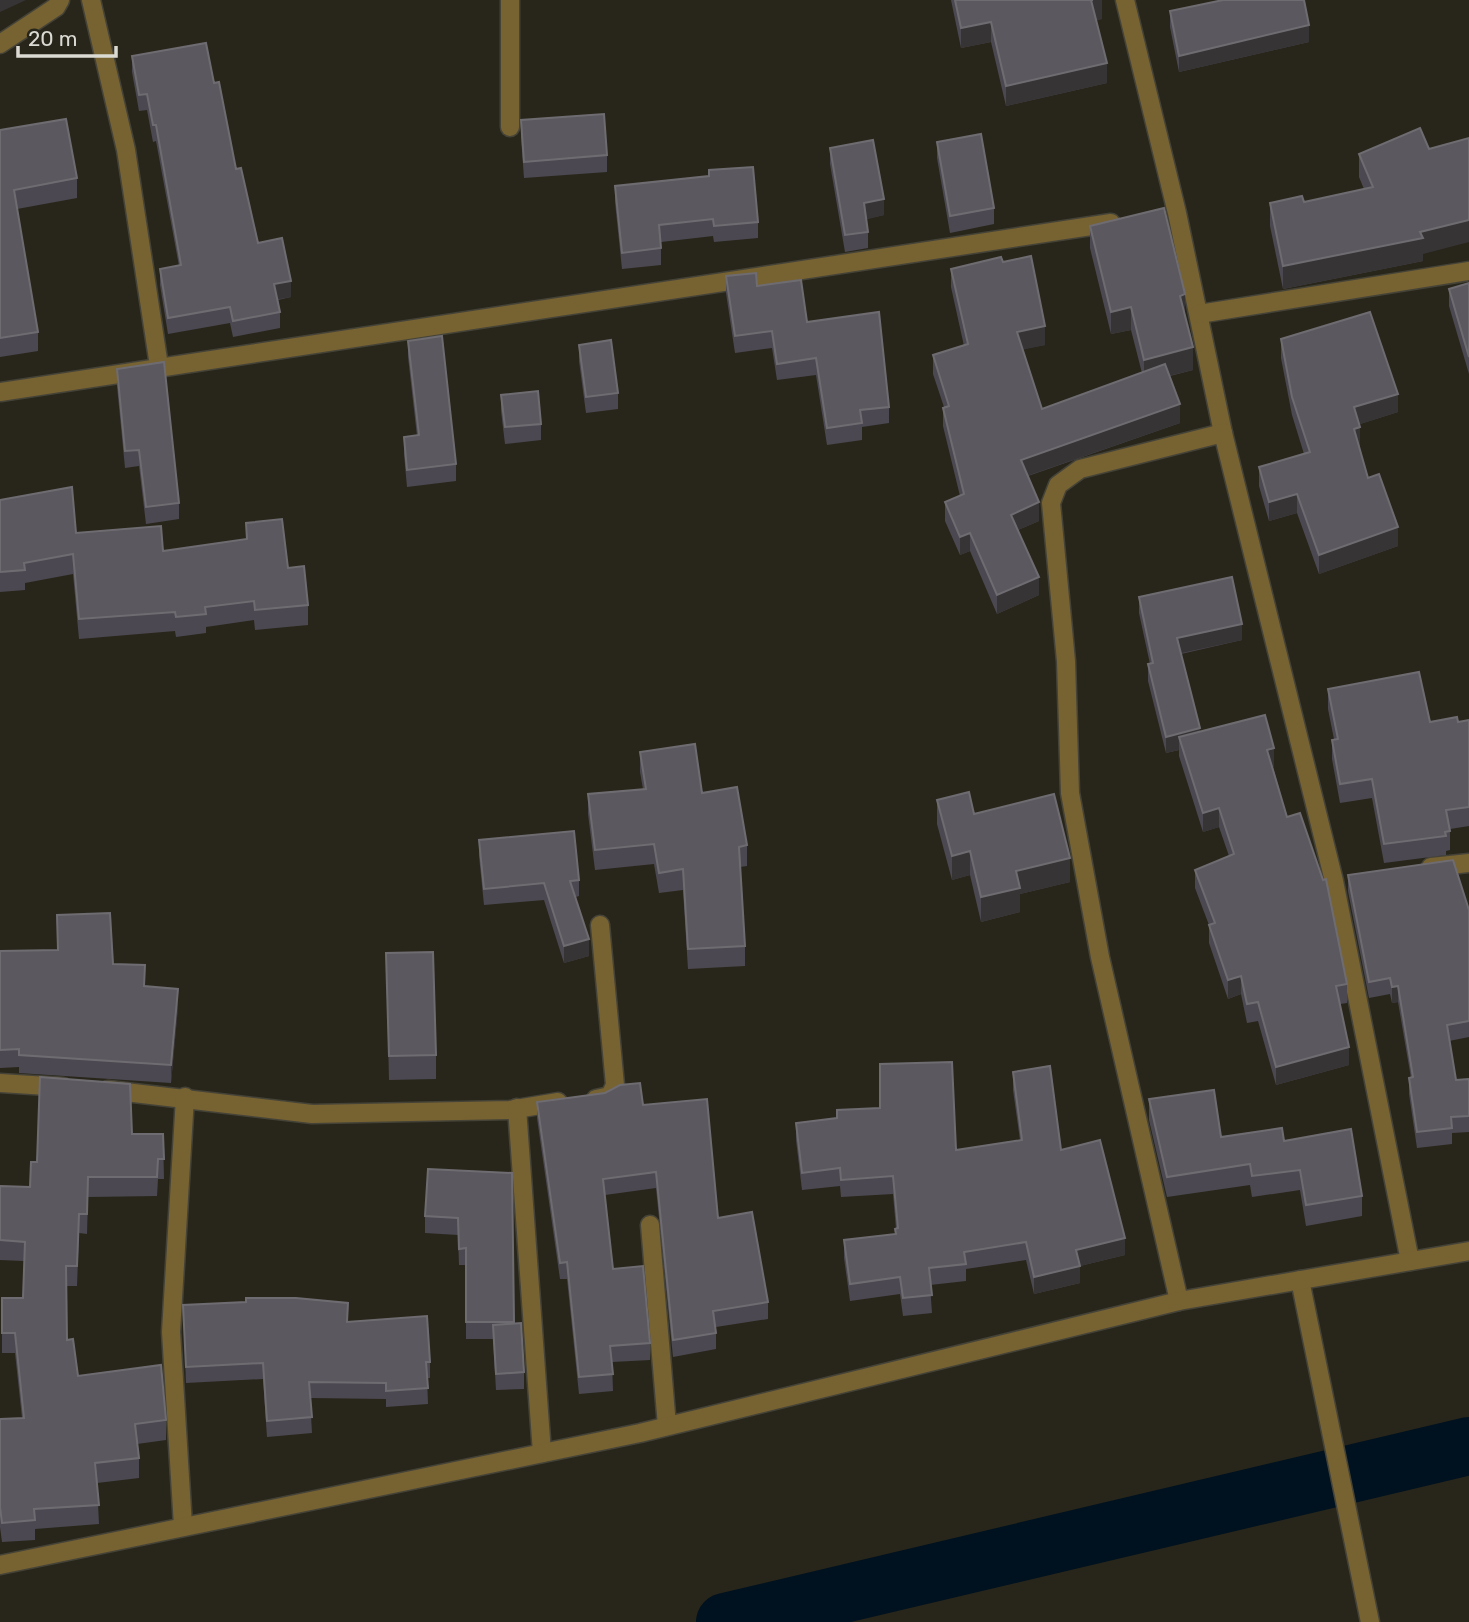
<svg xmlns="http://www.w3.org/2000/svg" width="1469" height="1622" viewBox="0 0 1469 1622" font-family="Rubik,sans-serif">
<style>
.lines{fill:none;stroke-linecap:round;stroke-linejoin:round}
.river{stroke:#00121f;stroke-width:58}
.minor-casing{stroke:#454338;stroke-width:21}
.minor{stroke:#776232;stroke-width:18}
.wall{fill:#4c4851}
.shaded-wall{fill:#373435}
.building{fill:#5b585f;stroke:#6f6c71;stroke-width:2}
</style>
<rect width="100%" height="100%" fill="#28261b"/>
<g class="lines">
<!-- river -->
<polyline class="river" points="725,1622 1469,1446"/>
<!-- minor casing -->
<g class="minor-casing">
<g id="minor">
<polyline points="91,0 126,150 159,366"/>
<polyline points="510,0 510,127"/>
<polyline points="1125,0 1177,213 1223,433 1334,881 1410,1261"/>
<polyline points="0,44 56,7 60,0"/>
<polyline points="1199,314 1469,271"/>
<polyline points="0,392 1111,223"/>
<polyline points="1431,867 1469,863"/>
<polyline points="0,1083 63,1087"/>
<polyline points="108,1090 312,1114 510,1110 558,1102"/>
<polyline points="596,1099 610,1096 615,1085 600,925"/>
<polyline points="517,1108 542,1453"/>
<polyline points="650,1225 667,1426"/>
<polyline points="1300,1280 1370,1622"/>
<polyline points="1179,1301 1100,957 1070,793 1066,661 1051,503 1058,485 1080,469 1223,433"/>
<polyline points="183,1526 171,1332 185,1097"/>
<polyline points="0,1565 640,1433 1179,1301 1469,1251"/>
</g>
</g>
<!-- minor -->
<use href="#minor" class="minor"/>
</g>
<!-- wall -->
<g class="wall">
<polygon points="951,0 1102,0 1102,19 1096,20 1107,83 1006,106 991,42 961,48"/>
<polygon points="1170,11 1309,42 1179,72 1170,27"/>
<polygon points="132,56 214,83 236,169 258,243 291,297 278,300 280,312 280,328 233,337 230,323 168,334 160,285 160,269 179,266 156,141 153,142 147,110 139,111 132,72"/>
<polygon points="521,120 607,155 607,172 524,178 521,137"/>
<polygon points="0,130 77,178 77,198 17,209 38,332 38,351 0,357"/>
<polygon points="937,142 994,208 994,224 950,233 937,158"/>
<polygon points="830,148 884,215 866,219 868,232 868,248 845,252 830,164"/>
<polygon points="1359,154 1423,254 1423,261 1283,289 1270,226 1270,203 1304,202 1364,189 1359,177"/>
<polygon points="615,186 758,222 758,238 714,242 713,236 661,242 661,265 622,269 615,202"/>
<polygon points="1090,226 1185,314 1193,370 1170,376 1180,423 1028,476 1039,521 1018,530 1039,595 997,614 970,551 960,555 945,521 945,502 960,496 943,426 943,408 944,407 933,374 933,355 964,346 951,287 951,269 1003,262 1045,345 1023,349 1042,409 1142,373 1131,330 1111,334 1090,248"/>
<polygon points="726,276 757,286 807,322 889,407 889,423 862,427 862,440 827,445 816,375 777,380 772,348 735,353 726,293"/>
<polygon points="1469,283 1469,374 1449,306 1449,289"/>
<polygon points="1281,339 1398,412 1360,424 1360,446 1359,446 1368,478 1398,546 1319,574 1297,513 1269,521 1259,486 1259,467 1304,454 1292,415 1281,358"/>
<polygon points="408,341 456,464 456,481 407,487 404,454 404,437 417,436 408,357"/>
<polygon points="579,345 618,393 618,409 586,413 579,361"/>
<polygon points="117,369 179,503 179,519 146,524 139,466 125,468 117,386"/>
<polygon points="501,395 541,424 541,440 505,444 501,411"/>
<polygon points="0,500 76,533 163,551 246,539 246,523 288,568 308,605 308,625 255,630 254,620 206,627 206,633 176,637 175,631 79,639 73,574 25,583 25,590 0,592"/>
<polygon points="1139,597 1242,640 1181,654 1200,732 1274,766 1273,767 1287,817 1347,984 1347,1003 1340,1004 1349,1065 1276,1085 1258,1021 1247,1023 1241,994 1228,999 1209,943 1209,925 1195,888 1195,870 1229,856 1219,827 1203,832 1179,756 1179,750 1166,753 1148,681 1148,664 1150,664 1139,613"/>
<polygon points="1328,689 1430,722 1458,722 1469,720 1469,826 1450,829 1450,850 1446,851 1446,855 1384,863 1372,798 1340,803 1332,759 1332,740 1334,739 1328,709"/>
<polygon points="640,752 702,793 747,845 747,866 740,867 745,946 745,966 688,969 683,890 659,893 654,864 595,870 588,814 588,794 643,789 640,772"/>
<polygon points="937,800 974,814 1070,882 1020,894 1020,912 981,922 970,875 952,880 937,824"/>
<polygon points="479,840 579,880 579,896 576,897 589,956 564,963 544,900 484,905 479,856"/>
<polygon points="1348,875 1469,910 1469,1037 1449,1041 1456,1080 1469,1079 1469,1132 1452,1133 1452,1144 1417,1148 1409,1094 1409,1078 1411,1078 1398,1002 1392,1003 1390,994 1369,998 1348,891"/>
<polygon points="57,915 113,964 178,1007 171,1083 19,1073 19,1067 0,1068 0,951 57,950"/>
<polygon points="386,953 436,1055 436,1079 389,1080"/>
<polygon points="1013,1072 1125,1255 1080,1266 1080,1283 1034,1294 1026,1260 966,1269 966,1281 930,1285 932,1313 903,1316 900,1294 850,1301 844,1258 844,1240 895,1234 895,1229 896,1229 893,1194 841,1197 840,1186 802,1190 796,1140 796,1123 837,1118 956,1150 1020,1140 1013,1090"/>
<polygon points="1149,1099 1221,1137 1284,1141 1362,1196 1362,1216 1306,1226 1300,1190 1252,1197 1250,1185 1167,1197 1149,1120"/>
<polygon points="537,1102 643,1105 718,1218 768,1302 768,1319 716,1327 716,1349 673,1357 656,1188 605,1195 613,1269 650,1343 650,1360 612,1362 613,1391 579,1394 567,1279 560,1279 537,1118"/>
<polygon points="132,1134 163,1134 164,1179 158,1179 157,1196 88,1197 87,1234 79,1233 77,1286 67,1286 67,1340 78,1376 166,1420 166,1440 137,1444 139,1458 139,1478 97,1483 99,1524 35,1529 35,1540 2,1542 0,1527 0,1419 22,1418 15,1353 2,1353 2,1298 23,1298 24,1261 0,1260 0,1186 30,1187 37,1162"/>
<polygon points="512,1173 514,1323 524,1372 524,1389 496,1390 493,1339 466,1339 466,1265 459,1265 458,1235 425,1233 425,1216"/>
<polygon points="183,1305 348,1322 430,1362 430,1378 427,1378 428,1404 386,1407 386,1399 310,1398 312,1433 267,1437 263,1379 186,1383"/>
</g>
<!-- shaded-wall -->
<g class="shaded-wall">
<polygon points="0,0 26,0 0,12"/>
<polygon points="1091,0 1102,0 1102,19 1091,21"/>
<polygon points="991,22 991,42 961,48 961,28"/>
<polygon points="1309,25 1309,42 1179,72 1179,56"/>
<polygon points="1107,63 1107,83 1006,106 1006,86"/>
<polygon points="884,199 884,215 864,220 864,203"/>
<polygon points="1469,220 1469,242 1423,254 1423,261 1283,289 1283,266"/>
<polygon points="291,281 291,297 274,300 274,284"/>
<polygon points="1185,294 1185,317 1180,296"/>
<polygon points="1131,307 1131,330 1111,334 1111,312"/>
<polygon points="1045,326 1045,345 1017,351 1017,332"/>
<polygon points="1193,347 1193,370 1144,382 1144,360"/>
<polygon points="1398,394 1398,412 1354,426 1354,407"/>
<polygon points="1180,404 1180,423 1021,478 1021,460"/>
<polygon points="1360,427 1360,446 1354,448 1354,429"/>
<polygon points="1297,494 1297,513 1269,521 1269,502"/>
<polygon points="1039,502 1039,521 1011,533 1011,515"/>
<polygon points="1398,527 1398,546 1319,574 1319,555"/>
<polygon points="970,533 970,551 960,555 960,537"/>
<polygon points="1039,577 1039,595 997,614 997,595"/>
<polygon points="1242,624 1242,640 1177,654 1177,638"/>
<polygon points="1200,728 1200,745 1179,737 1179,750 1166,753 1166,737"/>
<polygon points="1274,748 1274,766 1267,768 1267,750"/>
<polygon points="1219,808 1219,827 1203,832 1203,813"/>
<polygon points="970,851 970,875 952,880 952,856"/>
<polygon points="1070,858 1070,882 1020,894 1020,912 981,922 981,897 1016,871"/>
<polygon points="589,939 589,956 564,963 564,946"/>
<polygon points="1241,976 1241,994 1228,999 1228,980"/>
<polygon points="1398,986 1398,1002 1392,1003 1392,987"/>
<polygon points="178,989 178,1007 171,1083 171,1065"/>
<polygon points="1349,1047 1349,1065 1276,1085 1276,1067"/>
<polygon points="1125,1238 1125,1255 1080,1266 1080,1283 1034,1294 1034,1277 1076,1250"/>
</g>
<!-- building -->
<g class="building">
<polygon points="955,0 1093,0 1091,0 1107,63 1006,86 991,22 961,28"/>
<polygon points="1223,0 1304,0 1309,25 1179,56 1170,11"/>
<polygon points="206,43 214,83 219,82 236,169 241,168 258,243 282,238 291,281 274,284 280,312 233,321 230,307 168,318 160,269 181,265 156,125 153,125 147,94 139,95 132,56"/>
<polygon points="604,114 607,155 524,162 521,120"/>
<polygon points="66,119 77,178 14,190 38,332 0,338 0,130"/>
<polygon points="1420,128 1429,149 1469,138 1469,220 1420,232 1423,238 1283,266 1270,203 1302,196 1304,202 1373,187 1359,154"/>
<polygon points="981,134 994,208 950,216 937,142"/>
<polygon points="873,140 884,199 864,203 868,232 845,235 830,148"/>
<polygon points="753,167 758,222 714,226 713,219 659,225 661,248 622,253 615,186 709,176 709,170"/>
<polygon points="1164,208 1185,294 1180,296 1193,347 1144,360 1131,307 1111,312 1090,226"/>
<polygon points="1031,256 1045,326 1017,332 1042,409 1165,364 1180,404 1021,460 1039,502 1011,515 1039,577 997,595 970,533 960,537 945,502 964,494 943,408 949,406 933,355 968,344 951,269 1001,257 1003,262"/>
<polygon points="756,273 757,286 801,280 807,322 879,312 889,407 860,410 862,423 827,428 816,358 777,364 772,331 735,336 726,276"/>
<polygon points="1469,283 1469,357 1449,289"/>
<polygon points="1370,312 1398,394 1354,407 1360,427 1354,429 1368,478 1379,474 1398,527 1319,555 1297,494 1269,502 1259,467 1310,452 1292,397 1281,339"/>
<polygon points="442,336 456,464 407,470 404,437 419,435 408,341"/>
<polygon points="611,340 618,393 586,397 579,345"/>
<polygon points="164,362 179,503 146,507 139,450 125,451 117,369"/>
<polygon points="538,391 541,424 505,427 501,395"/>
<polygon points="72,487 76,533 161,526 163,551 247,539 246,523 282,519 288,568 304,566 308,605 255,610 254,601 205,607 206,614 176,617 175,612 79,619 73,554 24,563 25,570 0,572 0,500"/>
<polygon points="1232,577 1242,624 1177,638 1200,728 1166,737 1148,664 1153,663 1139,597"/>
<polygon points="1419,672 1430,722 1457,717 1458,722 1469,720 1469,807 1446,810 1450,831 1445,832 1446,836 1384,844 1372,779 1340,784 1332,740 1338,739 1328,689"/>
<polygon points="1265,715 1274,748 1267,750 1287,817 1300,813 1323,880 1326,879 1347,984 1336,986 1349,1047 1276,1067 1258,1002 1247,1004 1241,976 1228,980 1209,925 1215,923 1195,870 1234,854 1219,808 1203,813 1179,737"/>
<polygon points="695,744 702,793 737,787 747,845 739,847 745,946 688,949 683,869 659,873 654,844 595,850 588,794 646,789 640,752"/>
<polygon points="969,792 974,814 1054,794 1070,858 1016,871 1020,888 981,897 970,851 952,856 937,800"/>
<polygon points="574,831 579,880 570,881 589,939 564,946 544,883 484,889 479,840"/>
<polygon points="1453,860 1469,910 1469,1021 1447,1025 1456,1080 1469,1079 1469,1116 1451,1117 1452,1128 1417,1132 1409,1078 1413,1077 1398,986 1392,987 1390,978 1369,982 1348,875"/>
<polygon points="110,913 113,964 145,965 144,986 178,989 171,1065 19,1055 19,1049 0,1050 0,951 58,950 57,915"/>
<polygon points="433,952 436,1055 389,1056 386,953"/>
<polygon points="952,1062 956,1150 1022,1140 1013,1072 1050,1066 1061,1150 1100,1140 1125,1238 1076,1250 1080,1266 1034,1277 1026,1242 964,1252 966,1264 929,1268 932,1295 903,1298 900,1277 850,1284 844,1240 896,1234 895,1229 898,1228 893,1176 841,1180 840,1168 802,1173 796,1123 837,1118 837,1110 880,1108 880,1064"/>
<polygon points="40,1077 130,1084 132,1134 163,1134 164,1159 158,1159 157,1177 88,1177 87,1214 79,1214 77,1266 66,1266 67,1340 73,1339 78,1376 161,1365 166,1420 135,1424 139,1458 95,1463 99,1505 34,1509 35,1520 2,1523 0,1507 0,1419 24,1418 15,1333 2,1333 2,1298 23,1298 25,1242 0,1240 0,1186 30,1187 31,1162 37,1162"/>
<polygon points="640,1083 643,1105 707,1099 718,1218 752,1212 768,1302 713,1311 716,1333 673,1340 656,1172 603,1179 613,1269 643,1266 650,1343 610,1346 613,1374 579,1377 567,1262 560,1263 537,1102 605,1093 620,1085"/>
<polygon points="1214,1090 1221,1137 1282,1128 1284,1141 1351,1129 1362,1196 1306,1205 1300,1170 1252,1176 1250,1164 1167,1177 1149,1099"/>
<polygon points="428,1169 512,1173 514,1322 466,1322 466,1248 459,1249 458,1218 425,1216"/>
<polygon points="246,1298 296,1298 348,1303 347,1322 427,1316 430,1362 426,1362 428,1388 386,1391 386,1383 309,1382 312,1417 267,1421 263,1363 186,1367 183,1305 246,1302"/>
<polygon points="521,1323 524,1372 496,1374 493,1325"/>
</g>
<!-- scale -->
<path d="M18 46v10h98v-10" fill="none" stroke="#dbdad3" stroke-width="3.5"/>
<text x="28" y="46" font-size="21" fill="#dbdad3" stroke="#28261b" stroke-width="5" paint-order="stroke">20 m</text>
</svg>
